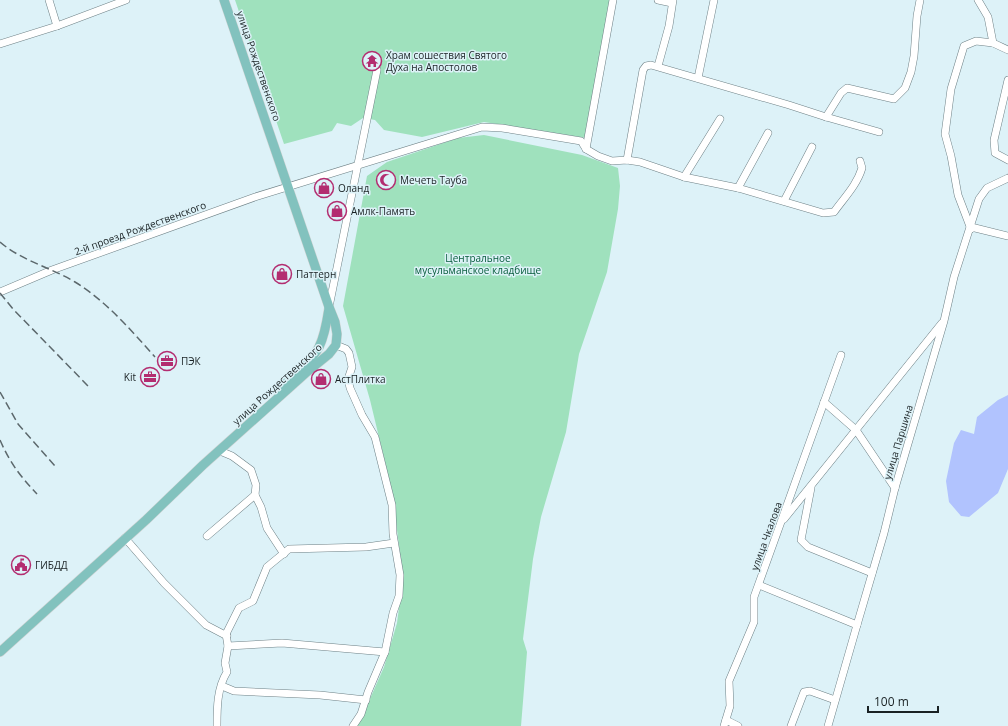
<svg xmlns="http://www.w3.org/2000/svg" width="1008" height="726" viewBox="0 0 1008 726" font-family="'Open Sans',sans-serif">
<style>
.green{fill:#9fe1bd}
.water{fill:#b1c3fe}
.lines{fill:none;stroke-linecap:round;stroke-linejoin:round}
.minor-casing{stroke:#6e8186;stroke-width:8}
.major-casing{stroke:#d1d3d3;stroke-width:10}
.minor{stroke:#fff;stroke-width:7}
.major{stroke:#82c2be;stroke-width:9}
.rail{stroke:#5c686c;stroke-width:1.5;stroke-dasharray:8 4;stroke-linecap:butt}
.labels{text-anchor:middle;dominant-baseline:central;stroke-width:3;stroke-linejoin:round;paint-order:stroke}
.poi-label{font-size:10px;fill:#1a2224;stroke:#ddf2f8;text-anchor:start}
.street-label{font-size:10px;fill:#1a2224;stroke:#ddf2f8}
.park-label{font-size:10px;fill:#075c3b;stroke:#ddf2f8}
</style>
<rect width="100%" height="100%" fill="#ddf2f8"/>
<!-- green -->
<g class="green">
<polygon points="235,0 612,0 586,138 484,122 422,137 384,130 375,120 363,118 351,126 337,123 332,131 284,144"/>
<polygon points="484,135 582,155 618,168 620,186 618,209 607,272 579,354 566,432 541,517 533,559 523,639 527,652 521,726 356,726 361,719 384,667 397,623 403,577 392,491 370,400 343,306 367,176 387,162 458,138"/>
</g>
<!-- water -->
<polygon class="water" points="1008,395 1008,469 998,493 969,517 961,516 949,502 946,481 954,443 961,430 974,434 977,417 998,400"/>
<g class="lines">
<!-- minor casing -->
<g class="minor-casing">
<g id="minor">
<polyline points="49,0 57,26"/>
<polyline points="658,0 672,3"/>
<polyline points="978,0 988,17 993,43 1008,50"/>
<polyline points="0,44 57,26 126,0"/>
<polyline points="658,66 669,26 673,0"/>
<polyline points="698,78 714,0"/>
<polyline points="1008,80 994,140 995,153 1008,160"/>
<polyline points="826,117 841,93 847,88 894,99 905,88 911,72 914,56 917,16 920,0"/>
<polyline points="586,149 613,0"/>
<polyline points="627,160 643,70 646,66 651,65 789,105 826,117 879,132"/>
<polyline points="684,177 720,119"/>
<polyline points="738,188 768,133"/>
<polyline points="784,201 812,147"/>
<polyline points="971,227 1008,236"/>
<polyline points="971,229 958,195 951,156 945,134 951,89 964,46 976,41 993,43"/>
<path d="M0,292l52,-22 203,-73 227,-70 20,1 79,13 5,8 12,7 14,5 15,-1 13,2 44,15 54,11 85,25 11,-1c10,-14 23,-27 28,-44l-2,-7"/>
<polyline points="329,307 377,70"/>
<polyline points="336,345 346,349 349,353 352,367 348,379 350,388 362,415 375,437 392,505 393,534 400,575 399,596 393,613 385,652 368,692 361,714 353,726"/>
<polyline points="824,402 856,430 895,488"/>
<polyline points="220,451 232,456 251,470 256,485 255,495 261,507 267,528 284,554"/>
<polyline points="811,488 801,540 808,547 872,573"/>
<polyline points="784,519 942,323"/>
<polyline points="207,536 255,495"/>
<polyline points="125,538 164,583 206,625 227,636"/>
<polyline points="759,585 857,625"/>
<polyline points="228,646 282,643 385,652"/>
<polyline points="222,686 234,691 320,695 366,700"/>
<polyline points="726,720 738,726"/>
<path d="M217,726c0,-18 0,-38 10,-54l-2,-9 3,-17 -2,-12 13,-26 14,-7 14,-34 22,-18 77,-2 28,-4"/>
<polyline points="724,726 730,706 729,681 754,622 754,597 841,355"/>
<polyline points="791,726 804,692 810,691 835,700"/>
<polyline points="828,726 857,625 884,533 895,488 944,321 954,277 979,199 987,188 1008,178"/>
</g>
</g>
<!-- major casing -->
<g class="major-casing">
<g id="major">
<path d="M283,385c12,-11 28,-23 36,-38 6,-12 8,-26 10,-39"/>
<polyline points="0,652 146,520 203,465 308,371 329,354 336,345 337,334 335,322 329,307 224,0"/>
</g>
</g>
<!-- minor -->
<use href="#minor" class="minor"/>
<!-- major -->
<use href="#major" class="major"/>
<!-- rail -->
<g class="rail">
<path d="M0,242c22,19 50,25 75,40 32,20 55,47 80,75"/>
<polyline points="0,293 13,309 89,387"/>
<polyline points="0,392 18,424 55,466"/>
<path d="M0,440c10,23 20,36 37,54"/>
</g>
</g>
<!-- icons -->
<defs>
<g id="temple-ring" transform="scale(1)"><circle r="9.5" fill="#ddf2f8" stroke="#b32d70" stroke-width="1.5"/><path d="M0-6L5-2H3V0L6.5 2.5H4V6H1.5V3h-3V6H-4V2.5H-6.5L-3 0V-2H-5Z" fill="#b32d70"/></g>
<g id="mosque-ring" transform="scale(1)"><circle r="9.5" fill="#ddf2f8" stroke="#b32d70" stroke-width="1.5"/><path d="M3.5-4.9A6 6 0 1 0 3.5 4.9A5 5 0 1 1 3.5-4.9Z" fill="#b32d70"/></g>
<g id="shop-ring" transform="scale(1)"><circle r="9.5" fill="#ddf2f8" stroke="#b32d70" stroke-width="1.5"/><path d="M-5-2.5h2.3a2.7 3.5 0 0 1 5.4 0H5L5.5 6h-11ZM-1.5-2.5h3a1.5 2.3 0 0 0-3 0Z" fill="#b32d70"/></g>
<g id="office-ring" transform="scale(1)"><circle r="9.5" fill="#ddf2f8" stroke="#b32d70" stroke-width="1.5"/><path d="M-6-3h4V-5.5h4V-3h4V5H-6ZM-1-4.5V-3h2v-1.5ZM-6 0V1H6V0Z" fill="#b32d70"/></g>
<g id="civic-ring" transform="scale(1)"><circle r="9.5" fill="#ddf2f8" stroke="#b32d70" stroke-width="1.5"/><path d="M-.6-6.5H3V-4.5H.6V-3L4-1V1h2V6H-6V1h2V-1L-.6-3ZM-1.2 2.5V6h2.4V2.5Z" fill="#b32d70"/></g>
</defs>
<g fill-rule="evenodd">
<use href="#temple-ring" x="372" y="61"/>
<use href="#mosque-ring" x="386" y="180"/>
<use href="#shop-ring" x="324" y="188"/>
<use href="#shop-ring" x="337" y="211"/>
<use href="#shop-ring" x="282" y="274"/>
<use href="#office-ring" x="167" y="361"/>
<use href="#office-ring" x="150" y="377"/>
<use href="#shop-ring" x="321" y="379"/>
<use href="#civic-ring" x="21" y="565"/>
</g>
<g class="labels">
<!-- poi labels -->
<g class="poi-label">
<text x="386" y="55">Храм сошествия Святого<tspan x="386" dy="12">Духа на Апостолов</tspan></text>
<text x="400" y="180">Мечеть Тауба</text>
<text x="338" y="188">Оланд</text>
<text x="351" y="211">Амлк-Память</text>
<text x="296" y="274">Паттерн</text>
<text x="181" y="361">ПЭК</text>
<text x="136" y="377" text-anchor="end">Kit</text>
<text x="335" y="379">АстПлитка</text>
<text x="35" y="565">ГИБДД</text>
</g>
<!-- street labels -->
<g class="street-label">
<text transform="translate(259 66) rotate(71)">улица Рождественского</text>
<text transform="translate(140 228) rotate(-20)">2-й проезд Рождественского</text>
<text transform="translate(277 384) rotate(-42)">улица Рождественского</text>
<text transform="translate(898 442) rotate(-73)">улица Паршина</text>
<text transform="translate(766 536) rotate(-70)">улица Чкалова</text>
</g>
<!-- park labels -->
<g class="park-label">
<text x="478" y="258">Центральное<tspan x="478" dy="12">мусульманское кладбище</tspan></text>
</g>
</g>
<!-- scale -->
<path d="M868 706v6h70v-6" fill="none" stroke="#1a2224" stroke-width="2"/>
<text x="874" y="706" font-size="12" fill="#1a2224" stroke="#ddf2f8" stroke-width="3" paint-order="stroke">100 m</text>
</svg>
